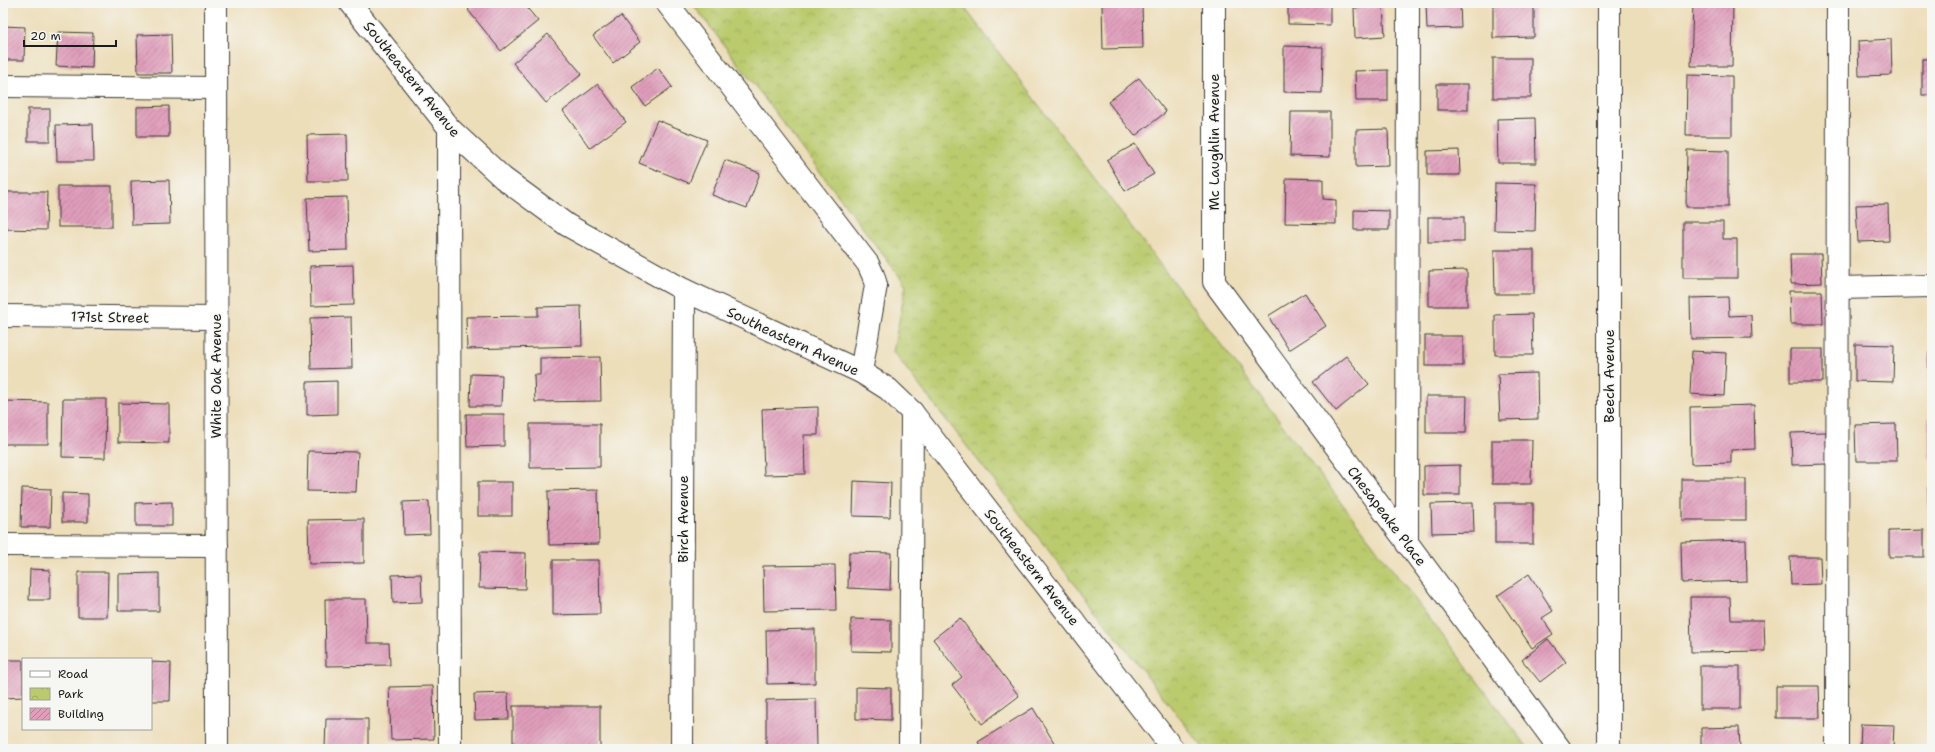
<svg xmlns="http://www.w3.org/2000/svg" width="1935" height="752" viewBox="0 0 1935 752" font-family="'Shantell Sans',sans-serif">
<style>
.park{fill:url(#park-crowns);stroke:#6b7344}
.building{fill:url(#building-hatch)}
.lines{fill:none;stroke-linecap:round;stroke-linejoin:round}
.minor-casing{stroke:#3b3934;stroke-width:24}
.minor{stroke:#fff;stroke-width:22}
.labels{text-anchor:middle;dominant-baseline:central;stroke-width:3;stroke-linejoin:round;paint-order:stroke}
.street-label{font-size:14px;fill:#1c1c1c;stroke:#f6f6f2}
</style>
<defs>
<pattern id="park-crowns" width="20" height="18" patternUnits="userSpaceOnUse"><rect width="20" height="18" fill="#baca6d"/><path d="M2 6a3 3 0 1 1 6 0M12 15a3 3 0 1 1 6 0" fill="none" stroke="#9fad5e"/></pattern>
<pattern id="building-hatch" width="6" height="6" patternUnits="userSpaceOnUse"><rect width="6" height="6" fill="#e09ebb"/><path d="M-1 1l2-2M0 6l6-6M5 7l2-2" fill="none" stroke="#b58097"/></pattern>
</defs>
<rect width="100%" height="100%" fill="#f6f6f2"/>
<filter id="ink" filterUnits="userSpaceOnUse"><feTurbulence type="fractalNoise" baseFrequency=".025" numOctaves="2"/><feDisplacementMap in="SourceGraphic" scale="8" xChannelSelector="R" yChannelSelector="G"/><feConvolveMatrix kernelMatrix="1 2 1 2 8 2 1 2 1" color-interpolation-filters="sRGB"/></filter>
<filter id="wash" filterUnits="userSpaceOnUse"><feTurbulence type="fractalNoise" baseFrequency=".012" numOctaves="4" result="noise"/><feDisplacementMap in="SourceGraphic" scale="16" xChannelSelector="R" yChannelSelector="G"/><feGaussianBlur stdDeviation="0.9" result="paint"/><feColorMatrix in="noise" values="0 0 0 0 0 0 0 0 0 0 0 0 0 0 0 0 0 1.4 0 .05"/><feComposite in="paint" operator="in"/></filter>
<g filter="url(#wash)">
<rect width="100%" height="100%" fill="#eddeba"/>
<!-- park -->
<polygon class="park" points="692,3 961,3 1529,749 1204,749 893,352 906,285"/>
<g id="blocks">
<!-- building -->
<g class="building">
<polygon points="477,3 523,3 538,21 501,51 468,10"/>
<polygon points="1142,3 1143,48 1103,49 1102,4"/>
<polygon points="1288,3 1330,3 1330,25 1288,24"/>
<polygon points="1426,3 1460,3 1461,28 1427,29"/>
<polygon points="1493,3 1534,3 1534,37 1493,38"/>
<polygon points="1693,3 1733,3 1732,66 1691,66"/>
<polygon points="1383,7 1385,36 1355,38 1354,8"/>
<polygon points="621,16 640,42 613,63 593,36"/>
<polygon points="3,26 25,27 24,60 3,60"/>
<polygon points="58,32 93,33 92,68 56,66"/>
<polygon points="171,34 172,73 138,73 137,35"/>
<polygon points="548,34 582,74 546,103 513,63"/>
<polygon points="1891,39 1892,75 1859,76 1858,41"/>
<polygon points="1284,46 1323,47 1322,93 1284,92"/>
<rect x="1493" y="58" width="38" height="40"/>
<rect x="1922" y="59" width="10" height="36"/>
<polygon points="658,68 672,87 645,106 632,87"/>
<polygon points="1388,70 1388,101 1356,101 1355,71"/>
<polygon points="1687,75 1732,76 1732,136 1686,136"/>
<polygon points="1139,78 1166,112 1135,136 1108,102"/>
<polygon points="598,84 626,122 590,148 563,111"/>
<rect x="1437" y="84" width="31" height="26"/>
<polygon points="169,106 169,137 137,137 137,107"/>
<rect x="28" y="109" width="22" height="32"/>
<polygon points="1291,112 1330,112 1330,157 1290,156"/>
<polygon points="1535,118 1536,163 1498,163 1497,119"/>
<polygon points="657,120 707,140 689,183 639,163"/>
<polygon points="93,124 94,161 57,161 56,125"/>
<polygon points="1388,129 1389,166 1356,167 1356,130"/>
<polygon points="347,134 348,181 308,181 307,135"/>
<polygon points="1135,144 1154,174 1125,191 1107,160"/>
<polygon points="1459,150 1460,175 1427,175 1427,151"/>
<polygon points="1687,150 1728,151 1728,207 1686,207"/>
<polygon points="725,160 760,173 747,208 712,195"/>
<polygon points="1286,178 1323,179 1323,199 1336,200 1336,224 1285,223"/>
<polygon points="169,180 170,224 132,225 131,181"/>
<polygon points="1495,183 1536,184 1535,231 1494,230"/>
<rect x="58" y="186" width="54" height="41"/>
<polygon points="3,192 47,192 46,230 3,229"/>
<polygon points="347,197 348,250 309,251 307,198"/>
<polygon points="1888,204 1889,241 1858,242 1856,205"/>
<polygon points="1354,210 1389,211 1389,230 1354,230"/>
<rect x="1428" y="217" width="36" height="25"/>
<polygon points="1683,222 1723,222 1723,239 1737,239 1737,278 1683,278"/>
<polygon points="1494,250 1534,250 1534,294 1495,294"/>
<polygon points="1790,254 1821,254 1822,283 1791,284"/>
<polygon points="353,265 354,305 311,306 310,266"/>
<polygon points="1467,270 1467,306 1429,306 1429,271"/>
<polygon points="1789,291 1822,291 1823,324 1790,324"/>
<polygon points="1305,293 1326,326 1289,350 1268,316"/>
<polygon points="1728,297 1729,316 1751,315 1752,338 1691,339 1690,298"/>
<polygon points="581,306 582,346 467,349 466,317 538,316 538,307"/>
<polygon points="1532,314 1533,355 1495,355 1495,315"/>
<polygon points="351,317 352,368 311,369 310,318"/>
<rect x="1425" y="336" width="38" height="30"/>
<polygon points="1855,344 1894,345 1893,382 1855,381"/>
<rect x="1790" y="349" width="33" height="33"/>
<polygon points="1692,351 1726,353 1724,396 1690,394"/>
<polygon points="1929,352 1932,352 1932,392 1928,392"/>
<polygon points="1346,356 1369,384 1336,411 1313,382"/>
<polygon points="600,357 601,401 535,402 534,375 540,375 540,358"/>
<polygon points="1537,373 1538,419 1500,420 1498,374"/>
<polygon points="471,374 502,375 501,406 470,406"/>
<polygon points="337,381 337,414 307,415 307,382"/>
<polygon points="1426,396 1467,396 1466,433 1426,433"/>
<polygon points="63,399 106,399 105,458 62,457"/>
<polygon points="3,401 48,402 48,444 3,444"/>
<polygon points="118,403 169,404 169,443 118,442"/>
<polygon points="1754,405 1755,449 1731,450 1731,463 1691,464 1690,407"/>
<polygon points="818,407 818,435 804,435 805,474 764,475 762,409"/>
<polygon points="466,414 504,414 504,446 467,447"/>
<polygon points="1928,418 1932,418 1932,458 1929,458"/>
<polygon points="530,424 600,424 600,467 530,468"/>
<polygon points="1896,424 1897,461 1856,461 1855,425"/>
<polygon points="1826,432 1827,464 1792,465 1791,433"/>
<polygon points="1492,440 1532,440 1531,484 1492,484"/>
<polygon points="308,451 358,452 356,492 307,491"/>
<polygon points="1460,465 1460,495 1424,495 1424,466"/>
<rect x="1682" y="479" width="64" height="41"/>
<polygon points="854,481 891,483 890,517 853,516"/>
<rect x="478" y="482" width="34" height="34"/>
<polygon points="1928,487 1932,487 1932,523 1929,523"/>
<polygon points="22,488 51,489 50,527 21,527"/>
<polygon points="598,490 599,544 549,545 548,491"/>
<polygon points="62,493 88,494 88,522 62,522"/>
<polygon points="429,501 430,534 404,535 403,502"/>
<polygon points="172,502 172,526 136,526 136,503"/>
<polygon points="1473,503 1474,532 1432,533 1431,504"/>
<rect x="1495" y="503" width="38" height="41"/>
<polygon points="364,519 364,563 309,564 308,520"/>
<polygon points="1924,530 1924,557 1889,557 1889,531"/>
<polygon points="1746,540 1747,581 1682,583 1681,542"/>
<polygon points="480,552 526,553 525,589 479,588"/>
<polygon points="849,552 891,553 890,590 848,588"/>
<polygon points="1790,557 1820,557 1821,584 1791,585"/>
<polygon points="553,560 599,560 600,614 553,615"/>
<polygon points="835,565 836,610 764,611 763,566"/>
<polygon points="30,569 50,570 50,600 29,600"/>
<polygon points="78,572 108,572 107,617 78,617"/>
<polygon points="159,573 159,611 118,611 118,574"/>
<polygon points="421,574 422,602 393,603 392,575"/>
<polygon points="1529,574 1553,611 1542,618 1553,634 1532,648 1497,596"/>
<polygon points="1690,597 1730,597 1731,620 1764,620 1765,651 1691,652"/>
<polygon points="325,599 366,599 367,643 389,643 390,665 326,666"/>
<polygon points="960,618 1019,696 982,724 952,685 962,677 933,639"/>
<polygon points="851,619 891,620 891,652 851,651"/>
<polygon points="815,629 815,683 767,684 766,630"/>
<polygon points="1548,639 1566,662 1540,682 1522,660"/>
<polygon points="4,660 23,660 23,697 5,698"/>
<polygon points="151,662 171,663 170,701 151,701"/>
<rect x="1700" y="666" width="40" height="43"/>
<polygon points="433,686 434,739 391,740 389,687"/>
<polygon points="1776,686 1819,686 1820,718 1776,718"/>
<polygon points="856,687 891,688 891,720 856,719"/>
<polygon points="508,693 509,719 475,720 474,694"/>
<polygon points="816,699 817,749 766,749 766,700"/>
<rect x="513" y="706" width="87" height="43"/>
<polygon points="1033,708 1058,749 982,749 978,742"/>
<polygon points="326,719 368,719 368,749 325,749"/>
<polygon points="1861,724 1894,725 1893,749 1860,749"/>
<polygon points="1739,727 1740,749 1701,749 1701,728"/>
</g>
</g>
</g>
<g filter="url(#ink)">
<use href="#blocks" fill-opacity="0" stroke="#3b3934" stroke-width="1"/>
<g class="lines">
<!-- minor casing -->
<g class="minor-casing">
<g id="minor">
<polyline points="216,3 217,749"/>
<polyline points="350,3 449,128 503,178 567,225 684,290 861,372 888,389 912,412 1173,749"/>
<polyline points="667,3 868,264 873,275 876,285 861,372"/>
<polyline points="1214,3 1214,282 1560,749"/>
<polyline points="1609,3 1609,749"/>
<polyline points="3,86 216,88"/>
<polyline points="449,128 450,749"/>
<polyline points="1838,288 1932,286"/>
<polyline points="3,316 216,318"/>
<polyline points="1407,544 1408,3"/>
<polyline points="3,545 217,546"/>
<polyline points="682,749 684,290"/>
<polyline points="910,749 912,412"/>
<polyline points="1837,749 1838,3"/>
</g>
</g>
<!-- minor -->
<use href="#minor" class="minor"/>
</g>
</g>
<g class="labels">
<!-- street labels -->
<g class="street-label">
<text transform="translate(412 79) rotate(51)">Southeastern Avenue</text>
<text transform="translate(1214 142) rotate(-90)">Mc Laughlin Avenue</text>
<text transform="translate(110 317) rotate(1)">171st Street</text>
<text transform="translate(793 341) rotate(25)">Southeastern Avenue</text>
<text transform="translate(216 376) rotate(-90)">White Oak Avenue</text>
<text transform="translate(1609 376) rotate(-90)">Beech Avenue</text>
<text transform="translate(1387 516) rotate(53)">Chesapeake Place</text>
<text transform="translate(683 519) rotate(-90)">Birch Avenue</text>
<text transform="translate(1032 567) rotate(52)">Southeastern Avenue</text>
</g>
</g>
<!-- margin -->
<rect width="1935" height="752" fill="none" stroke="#f6f6f2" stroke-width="16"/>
<!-- legend -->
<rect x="22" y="658" width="130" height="72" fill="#f6f6f2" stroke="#9f9f9c"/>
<rect x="30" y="671" width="20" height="6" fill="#ffffff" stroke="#9f9f9c"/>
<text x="58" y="678" font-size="12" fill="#1c1c1c">Road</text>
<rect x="30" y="688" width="20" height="12" fill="url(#park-crowns)" stroke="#9f9f9c"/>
<text x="58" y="698" font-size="12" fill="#1c1c1c">Park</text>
<rect x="30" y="708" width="20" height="12" fill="url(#building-hatch)" stroke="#9f9f9c"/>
<text x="58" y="718" font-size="12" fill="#1c1c1c">Building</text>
<!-- scale -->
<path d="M24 40v6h92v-6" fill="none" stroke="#1c1c1c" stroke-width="2"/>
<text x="30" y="40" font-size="12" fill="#1c1c1c" stroke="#f6f6f2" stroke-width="3" paint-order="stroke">20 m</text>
</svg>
